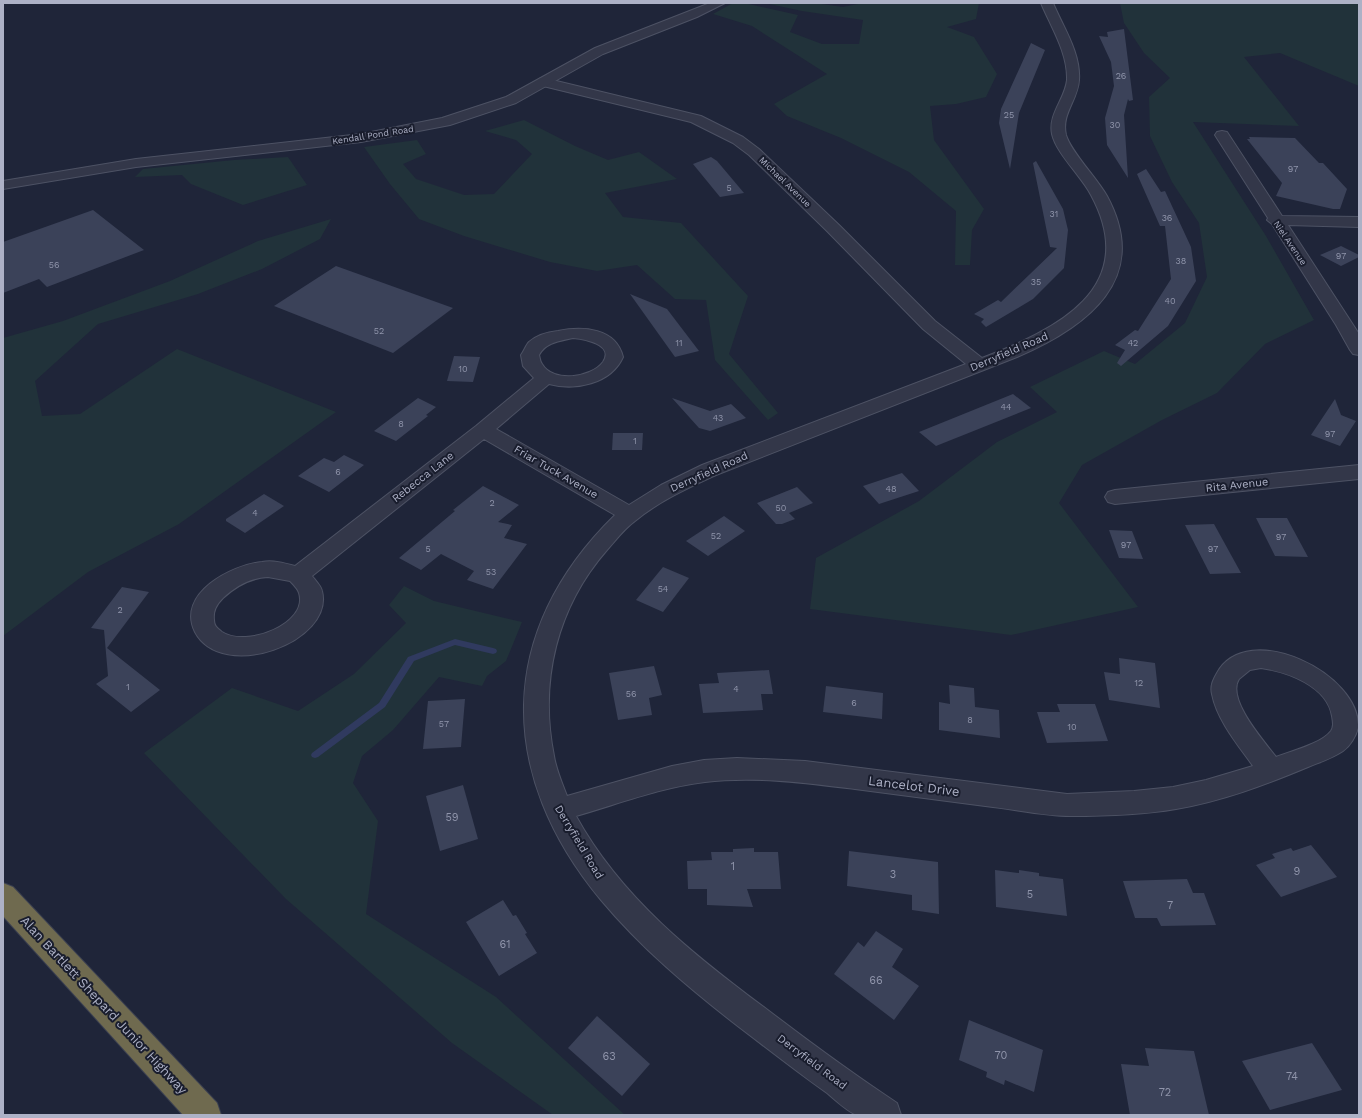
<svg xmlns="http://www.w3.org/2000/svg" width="1362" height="1118" viewBox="0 0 1362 1118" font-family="'Work Sans',sans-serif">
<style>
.green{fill:#21323a}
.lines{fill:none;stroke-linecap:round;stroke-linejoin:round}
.stream{fill:#303a5f;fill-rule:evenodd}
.building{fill:#3b4259}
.minor-casing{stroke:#4d5264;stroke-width:2}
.tertiary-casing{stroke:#4d5264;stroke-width:2}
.motorway-casing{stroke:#3a3f50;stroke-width:2}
.minor{fill:#333749;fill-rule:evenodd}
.tertiary{fill:#333749;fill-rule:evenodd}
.motorway{fill:#6f6a4f;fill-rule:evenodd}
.labels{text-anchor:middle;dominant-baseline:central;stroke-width:4;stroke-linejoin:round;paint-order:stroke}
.number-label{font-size:9px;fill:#9095ab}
.far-street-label{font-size:9px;fill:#adb1c6;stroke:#191d2d}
.street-label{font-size:11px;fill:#adb1c6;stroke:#191d2d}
.near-number-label{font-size:11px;fill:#9095ab}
.near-street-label{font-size:13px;fill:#adb1c6;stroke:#191d2d}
</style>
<rect width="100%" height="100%" fill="#1f2539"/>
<!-- green -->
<g class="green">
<polygon points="733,3 744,3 798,15 790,32 822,44 859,44 863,20 802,11 765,3 815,3 843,7 863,3 979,3 976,19 947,27 974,37 997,74 986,97 956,104 930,106 934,140 984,209 972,230 970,265 955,265 956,211 909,172 841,138 787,116 774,104 827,74 752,26 713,14"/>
<polygon points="1120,3 1359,3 1359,86 1280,53 1244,57 1299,126 1193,122 1266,236 1314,320 1265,344 1217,393 1162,420 1082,465 1059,503 1138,607 1011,635 810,609 816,558 919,501 997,442 1057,412 1030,387 1104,351 1135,364 1185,323 1207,277 1199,223 1172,182 1150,136 1149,97 1170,78 1144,53 1124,23"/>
<polygon points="524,120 575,146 608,160 639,152 677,179 605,193 623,217 681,223 748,296 729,354 778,413 768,420 715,360 706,300 675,299 637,265 597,271 550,262 464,236 419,219 390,184 364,147 417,140 426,154 403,164 416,179 464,195 494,194 532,154 516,140 485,131"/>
<polygon points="288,157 307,185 243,205 191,184 182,175 135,177 143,169 234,160"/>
<polygon points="331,219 320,239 262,269 198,294 98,324 35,381 42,416 80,414 177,349 336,412 179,524 88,572 3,636 3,338 63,321 170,281 258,241"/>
<polygon points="404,586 434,601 522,622 506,661 487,676 482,686 439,677 393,730 362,756 353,783 378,821 366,914 496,997 625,1115 553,1115 452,1043 286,899 144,753 232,688 298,711 354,674 406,623 389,605"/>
</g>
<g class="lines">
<!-- stream -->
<polygon class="stream" points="455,639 493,648 496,649 497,651 496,653 493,654 455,645 414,661 385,707 318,757 315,758 312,757 311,755 312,753 379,703 408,657"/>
</g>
<!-- building -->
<g class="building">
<polygon points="1124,29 1133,100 1129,101 1128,99 1124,115 1128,178 1107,145 1105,118 1114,86 1111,62 1099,36 1108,37 1107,32"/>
<polygon points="1031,43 1045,50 1019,113 1010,169 999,123 1001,109"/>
<polygon points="1249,137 1295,138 1319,163 1323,163 1347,189 1340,209 1333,209 1276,196 1282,183 1247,139 1250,139"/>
<polygon points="711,157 717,161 744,193 720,197 693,164"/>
<polygon points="1036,161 1063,209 1068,230 1064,268 1033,299 986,327 981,322 984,319 974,314 998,300 1001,302 1057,248 1050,247 1033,163"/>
<polygon points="1146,169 1161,192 1165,191 1191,247 1196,281 1168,326 1121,366 1117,363 1125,350 1115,345 1135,330 1138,331 1171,279 1165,226 1160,226 1137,174"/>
<polygon points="93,210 144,250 47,287 39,279 3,293 3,242"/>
<polygon points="1341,246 1359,255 1359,257 1341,266 1320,255"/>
<polygon points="336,266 453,308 393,353 274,306"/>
<polygon points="630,294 667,309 699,351 675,357"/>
<polygon points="454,356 480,357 473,382 447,381"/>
<polygon points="1013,394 1031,408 936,446 919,432"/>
<polygon points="418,398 436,407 426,415 428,416 396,441 374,431"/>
<polygon points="672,398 710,411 731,404 746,418 710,431 699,428"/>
<polygon points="1335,399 1341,415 1356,421 1340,446 1311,435"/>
<polygon points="613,433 643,433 642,450 612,450"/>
<polygon points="344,455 364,465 329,492 298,476 324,458 334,462"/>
<polygon points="902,473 919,491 879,504 863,486"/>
<polygon points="483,486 519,505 498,522 512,525 504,538 527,544 493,589 467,580 474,571 441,554 421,570 399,558 455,511 453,510"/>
<polygon points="797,487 813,503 789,513 795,519 782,524 776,524 757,503"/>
<polygon points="264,494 284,506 245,533 226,521 226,519"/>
<polygon points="724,516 745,531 708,556 686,541"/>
<polygon points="1256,518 1287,518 1308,557 1275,556"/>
<polygon points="1214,524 1241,573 1210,574 1185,525"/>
<polygon points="1109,530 1132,531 1143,559 1119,558"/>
<polygon points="663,567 689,578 663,612 636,600"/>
<polygon points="122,587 149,592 107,648 160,690 131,712 96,684 108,676 104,630 91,628"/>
<polygon points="1119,658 1155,663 1160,708 1109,700 1104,672 1120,674"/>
<polygon points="654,666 662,695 649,698 652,715 618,720 609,673"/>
<polygon points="769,670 773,694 761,694 763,710 703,713 699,684 719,683 717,673"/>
<polygon points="949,685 974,688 975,707 999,710 1000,738 939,730 939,702 950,704"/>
<polygon points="826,686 883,693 882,719 823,712"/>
<polygon points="465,699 461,747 423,749 428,701"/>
<polygon points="1057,704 1095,704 1108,741 1047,743 1037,712 1060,712"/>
<polygon points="463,785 478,839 440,851 426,796"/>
<polygon points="1311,845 1337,877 1281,897 1256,865 1275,858 1272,854 1291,848 1293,851"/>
<polygon points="754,848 754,852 778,852 781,889 747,889 753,907 707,905 707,889 688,889 687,861 712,860 711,852 733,852 733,849"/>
<polygon points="849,851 938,862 939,914 912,910 912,895 847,886"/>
<polygon points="995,870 1019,873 1019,870 1039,873 1039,876 1063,879 1067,916 996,907"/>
<polygon points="1187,879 1193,893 1204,893 1216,925 1161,926 1157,918 1135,918 1123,881"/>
<polygon points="503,900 513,916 516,915 527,933 525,934 537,953 499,976 466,922"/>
<polygon points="876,931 903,949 892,967 919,986 894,1020 834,974 858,942 864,947"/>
<polygon points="597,1016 650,1064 622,1096 568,1048"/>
<polygon points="969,1020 1043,1050 1034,1092 1005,1080 1004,1085 986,1077 987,1072 959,1060"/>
<polygon points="1312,1043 1342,1090 1270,1110 1242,1061"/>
<polygon points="1145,1048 1194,1051 1209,1115 1130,1115 1121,1064 1149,1066"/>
</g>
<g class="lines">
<!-- minor casing -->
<g class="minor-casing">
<g id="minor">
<path d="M1041,3h12c10,24 28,50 26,77 -1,20 -18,34 -13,55 5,17 31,43 41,61 45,83 -20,131 -90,161l-301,118c-28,13 -57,26 -81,46 -11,8 -19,19 -28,29 -50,57 -68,131 -53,206 2,13 8,27 13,40l105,-30 32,-6 33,-2 68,3 262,33 67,-3 39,-4 33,-7 47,-14c-15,-21 -36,-46 -41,-72 -2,-8 1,-14 5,-21 30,-55 145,1 141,55 -2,8 -8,18 -15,23 -10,7 -23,11 -35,16 -43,18 -86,34 -132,42 -35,6 -71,7 -106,7 -25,0 -52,-6 -77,-9 -46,-6 -92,-12 -138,-18 -49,-6 -100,-13 -150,-7 -43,5 -87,22 -129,34 45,82 119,140 193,195 42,32 84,63 128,92l4,12c-9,0 -37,3 -44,0 -9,-3 -23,-16 -30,-22 -30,-21 -59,-44 -88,-66 -49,-38 -98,-79 -138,-127 -104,-125 -106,-268 14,-385l-131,-76 -172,137c3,4 9,10 10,15 13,51 -100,92 -127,41 -19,-38 36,-67 67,-70 11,-2 22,1 33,4l181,-140 58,-48 -11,-12 -2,-11c3,-4 5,-10 8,-13 8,-7 19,-10 29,-11 25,-5 58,-3 65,26 -12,27 -48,34 -74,27l-53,45 133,76 32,-20 41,-20 264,-101 -43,-35 -96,-98 -78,-76 -16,-12 -42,-21 -152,-37 -1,-3 1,-3 5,-1 157,38 42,21 16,12 80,76 96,96 47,37c73,-28 160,-69 109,-163 -9,-18 -35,-42 -39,-61 -4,-20 13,-35 15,-54 1,-27 -16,-53 -26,-77zM573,338c10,1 42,6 30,24 -12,16 -50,21 -61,2 -2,-2 -2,-6 -3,-9 7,-13 21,-14 34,-17zM268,577l22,4c3,3 8,8 9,12 10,31 -53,55 -77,39 -5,-4 -8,-6 -8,-12 -1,-9 2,-15 9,-22 13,-12 27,-20 45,-21zM1261,668c27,4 66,18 71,48 1,6 2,10 -1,15 -10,13 -40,20 -55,26 -12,-16 -50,-58 -37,-78l11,-9z"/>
<polygon points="1222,131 1227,132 1282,216 1359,217 1359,227 1288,225 1359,334 1359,355 1353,354 1350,350 1336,325 1272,224 1267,220 1268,218 1215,135 1217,132"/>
<polygon points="1359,465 1359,479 1115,504 1108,502 1105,497 1108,492 1115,490"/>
</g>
</g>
<!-- tertiary casing -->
<g class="tertiary-casing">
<polygon id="tertiary" points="710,3 725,3 697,17 603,54 516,103 450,125 361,142 136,167 3,189 3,181 136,159 361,134 442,118 506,97 595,48"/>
</g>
<!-- motorway casing -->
<g class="motorway-casing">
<polygon id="motorway" points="3,883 13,887 217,1103 221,1115 183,1115 3,916"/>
</g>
<!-- minor -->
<use href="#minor" class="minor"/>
<!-- tertiary -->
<use href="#tertiary" class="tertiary"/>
<!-- motorway -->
<use href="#motorway" class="motorway"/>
</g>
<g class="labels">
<!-- number labels -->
<g class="number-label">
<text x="1121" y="76">26</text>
<text x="1009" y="115">25</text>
<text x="1115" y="125">30</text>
<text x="1293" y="169">97</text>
<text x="729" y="188">5</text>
<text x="1054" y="214">31</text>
<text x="1167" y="218">36</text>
<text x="1341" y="256">97</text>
<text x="1181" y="261">38</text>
<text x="54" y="265">56</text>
<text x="1036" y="282">35</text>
<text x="1170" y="301">40</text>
<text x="379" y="331">52</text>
<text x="679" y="343">11</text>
<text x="1133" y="343">42</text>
<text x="463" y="369">10</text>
<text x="1006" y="407">44</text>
<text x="718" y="418">43</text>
<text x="401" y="424">8</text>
<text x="1330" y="434">97</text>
<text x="635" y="441">1</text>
<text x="338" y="472">6</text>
<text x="891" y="489">48</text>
<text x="492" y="503">2</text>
<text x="781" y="508">50</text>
<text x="255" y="513">4</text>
<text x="716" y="536">52</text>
<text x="1281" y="537">97</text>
<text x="1126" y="545">97</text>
<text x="428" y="549">5</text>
<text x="1213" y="549">97</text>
<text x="491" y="572">53</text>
<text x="663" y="589">54</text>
<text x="120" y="610">2</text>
<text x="1139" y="683">12</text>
<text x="128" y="687">1</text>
<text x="736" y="689">4</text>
<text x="631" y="694">56</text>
<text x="854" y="703">6</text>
<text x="970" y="720">8</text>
<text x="444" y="724">57</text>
<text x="1072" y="727">10</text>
</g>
<!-- far-street labels -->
<g class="far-street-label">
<text transform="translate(373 135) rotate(-9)">Kendall Pond Road</text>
<text transform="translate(785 182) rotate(44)">Michael Avenue</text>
<text transform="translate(1290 243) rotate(56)">Niel Avenue</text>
</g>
<!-- street labels -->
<g class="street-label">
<text transform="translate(1009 352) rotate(-23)">Derryfield Road</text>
<text transform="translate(556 472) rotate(30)">Friar Tuck Avenue</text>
<text transform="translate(709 472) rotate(-24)">Derryfield Road</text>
<text transform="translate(423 477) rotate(-38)">Rebecca Lane</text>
<text transform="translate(1237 485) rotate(-6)">Rita Avenue</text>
<text transform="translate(579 842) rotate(59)">Derryfield Road</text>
<text transform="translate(812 1062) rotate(37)">Derryfield Road</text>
</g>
<!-- near-number labels -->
<g class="near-number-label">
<text x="452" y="817">59</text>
<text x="733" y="866">1</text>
<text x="1297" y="871">9</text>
<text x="893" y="874">3</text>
<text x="1030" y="894">5</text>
<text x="1170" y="905">7</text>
<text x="505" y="944">61</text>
<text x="876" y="980">66</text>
<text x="1001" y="1055">70</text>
<text x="609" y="1056">63</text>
<text x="1292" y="1076">74</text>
<text x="1165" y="1092">72</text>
</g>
<!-- near-street labels -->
<g class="near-street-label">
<text transform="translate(914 786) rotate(7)">Lancelot Drive</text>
<text transform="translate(104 1005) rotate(47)">Alan Bartlett Shepard Junior Highway</text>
</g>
</g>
<!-- border -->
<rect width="1362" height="1118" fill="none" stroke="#adb1c6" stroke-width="8"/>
</svg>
